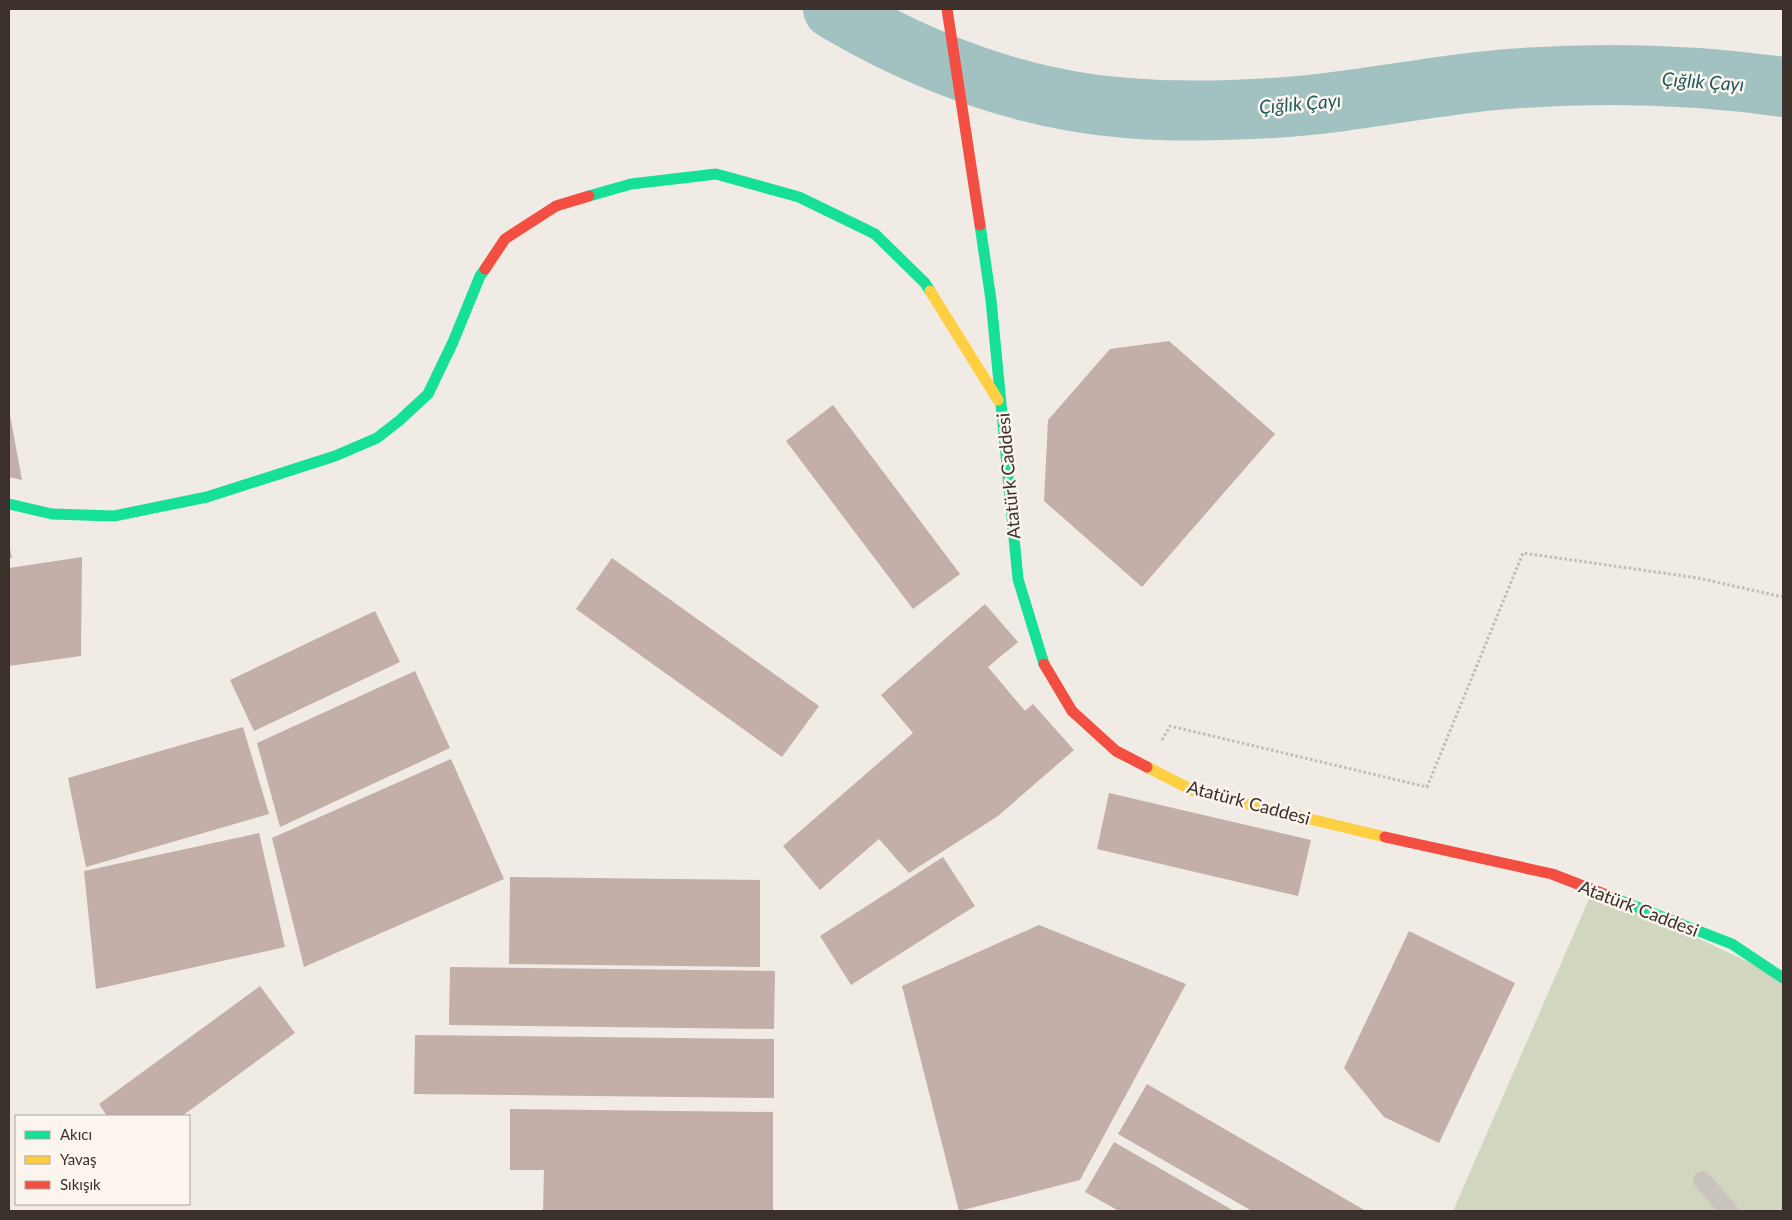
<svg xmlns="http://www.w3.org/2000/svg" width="1792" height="1220" viewBox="0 0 1792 1220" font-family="Lato,sans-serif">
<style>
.green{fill:#d1d6bf}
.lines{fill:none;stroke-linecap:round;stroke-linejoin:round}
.river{stroke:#a1c2c1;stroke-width:60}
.building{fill:#c3afa7}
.path{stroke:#c2bbb6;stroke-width:3;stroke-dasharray:2.5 2.5;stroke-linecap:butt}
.lane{stroke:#c9c3be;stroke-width:18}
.fast{stroke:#16e098;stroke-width:11}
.slow{stroke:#ffcf43;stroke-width:11}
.jam{stroke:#f24e42;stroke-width:11}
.labels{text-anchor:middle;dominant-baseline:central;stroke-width:5;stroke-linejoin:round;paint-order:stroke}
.street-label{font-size:18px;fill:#3b302b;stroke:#fbf5ee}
.water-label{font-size:19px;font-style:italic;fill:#1f5a5e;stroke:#fbf5ee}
</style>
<rect width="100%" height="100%" fill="#f0ebe5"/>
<!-- green -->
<polygon class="green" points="1593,890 1783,978 1783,1211 1453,1211"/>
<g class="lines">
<!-- river -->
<path class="river" d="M833,9c89,53 190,91 294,99 48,4 98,3 146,0 75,-4 148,-21 223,-28 93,-8 194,-6 287,7"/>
</g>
<!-- building -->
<g class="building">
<polygon points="1169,341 1275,434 1142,587 1044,501 1048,420 1110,349"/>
<polygon points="833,405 960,574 913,609 786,441"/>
<polygon points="9,415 10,415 22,480 9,477"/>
<polygon points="9,544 12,558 9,558"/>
<polygon points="82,557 81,656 9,666 9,568"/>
<polygon points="612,558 819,706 782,757 576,609"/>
<polygon points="985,604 1018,642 988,667 1025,711 1033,704 1074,750 998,816 909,873 879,839 820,890 783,846 913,733 881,695"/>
<polygon points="375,611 400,662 254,731 230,680"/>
<polygon points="415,671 450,748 280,827 257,743"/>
<polygon points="243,727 269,814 86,867 68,778"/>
<polygon points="451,759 504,879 304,967 272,838"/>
<polygon points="1109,793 1311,840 1298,896 1097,849"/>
<polygon points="259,833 285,947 96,989 84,871"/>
<polygon points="943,857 975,906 851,985 820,936"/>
<polygon points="510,877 760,880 760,967 509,964"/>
<polygon points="1039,925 1186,984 1080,1180 959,1211 902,986"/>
<polygon points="1409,931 1515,983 1439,1143 1384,1117 1344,1068"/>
<polygon points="450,967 775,971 774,1029 449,1025"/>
<polygon points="260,986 295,1033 182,1116 107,1116 99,1104"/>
<polygon points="415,1035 774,1039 774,1098 414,1094"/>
<polygon points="1147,1084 1366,1211 1252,1211 1118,1134"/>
<polygon points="510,1109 773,1112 773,1211 543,1211 544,1170 510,1170"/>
<polygon points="1114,1142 1234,1211 1119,1211 1085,1192"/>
</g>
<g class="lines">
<!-- path -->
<polyline class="path" points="1162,740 1170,726 1427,787 1523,553 1698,578 1783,597"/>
<!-- lane -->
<polyline class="lane" points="1702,1180 1729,1211"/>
<!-- fast -->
<g class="fast">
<polyline points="589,196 631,184 716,174 799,197 875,234 925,283 930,291"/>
<polyline points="980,225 991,300 1018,579 1044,664"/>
<polyline points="9,504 52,514 114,516 207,497 335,456 377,438 400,420 428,394 453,342 480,276 485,269"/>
<polyline points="1609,896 1732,944 1783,978"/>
</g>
<!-- slow -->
<g class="slow">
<polyline points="930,291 998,400"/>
<polyline points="1147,767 1194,791 1385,837"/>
</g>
<!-- jam -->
<g class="jam">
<polyline points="947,9 980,225"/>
<polyline points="485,269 505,239 556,206 589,196"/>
<polyline points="1044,664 1072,711 1116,751 1147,767"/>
<polyline points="1385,837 1552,874 1609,896"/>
</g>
</g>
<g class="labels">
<!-- street labels -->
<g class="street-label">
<text transform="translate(1008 476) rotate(-95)">Atatürk Caddesi</text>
<text transform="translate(1249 802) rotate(15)">Atatürk Caddesi</text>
<text transform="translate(1639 908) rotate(21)">Atatürk Caddesi</text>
</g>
<!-- water labels -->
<g class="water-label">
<text transform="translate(1703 81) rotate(4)">Çığlık Çayı</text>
<text transform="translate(1300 103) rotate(-5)">Çığlık Çayı</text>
</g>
</g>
<!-- border -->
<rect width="1792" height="1220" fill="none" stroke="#3b302b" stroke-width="20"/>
<!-- legend -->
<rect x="15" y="1115" width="175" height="90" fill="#fbf5ee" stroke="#aea6a0"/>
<rect x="25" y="1131" width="25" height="8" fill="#16e098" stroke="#aea6a0"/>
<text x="60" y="1140" font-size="15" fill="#3b302b">Akıcı</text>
<rect x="25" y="1156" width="25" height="8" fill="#ffcf43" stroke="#aea6a0"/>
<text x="60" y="1165" font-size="15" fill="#3b302b">Yavaş</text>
<rect x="25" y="1181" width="25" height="8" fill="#f24e42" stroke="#aea6a0"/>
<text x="60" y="1190" font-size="15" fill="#3b302b">Sıkışık</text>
</svg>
